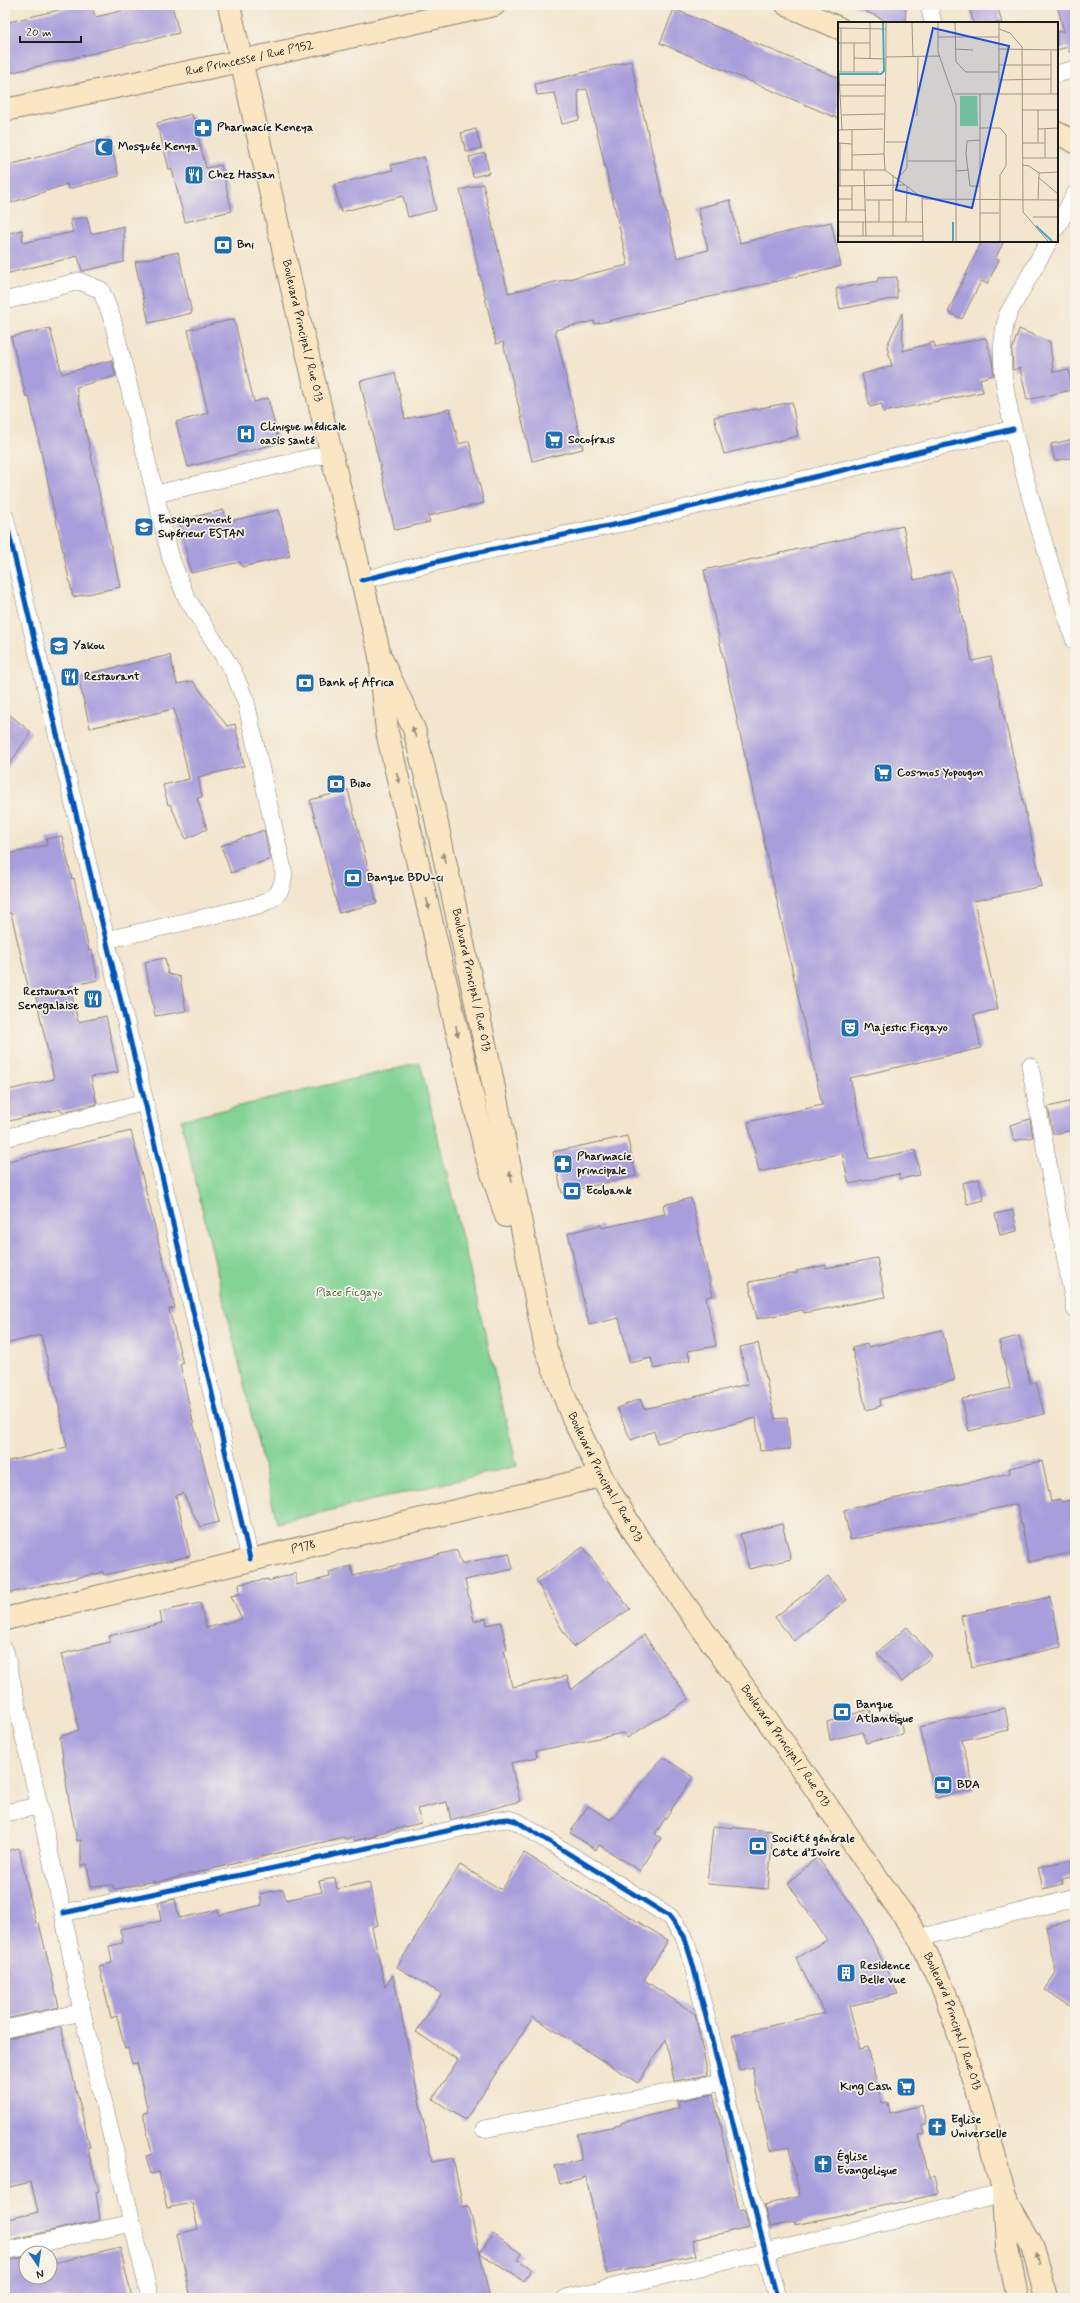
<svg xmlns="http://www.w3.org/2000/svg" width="1080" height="2303" viewBox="0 0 1080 2303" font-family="Mynerve,sans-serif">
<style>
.green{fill:#82d394;stroke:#4f7858}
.building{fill:#a89edb}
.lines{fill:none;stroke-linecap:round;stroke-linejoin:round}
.street-casing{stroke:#888075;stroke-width:18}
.secondary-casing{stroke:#888075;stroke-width:24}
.street{stroke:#fff;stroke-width:17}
.secondary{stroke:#fbe6c3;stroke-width:22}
.cycleway-casing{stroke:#f7f3e8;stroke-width:8}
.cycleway{stroke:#0057b8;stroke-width:5}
.oneway{fill:#978b78}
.labels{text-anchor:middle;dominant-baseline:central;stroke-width:3.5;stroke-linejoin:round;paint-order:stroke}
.street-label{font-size:12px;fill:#1c1c1c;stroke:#f7f3e8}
.poi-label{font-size:12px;font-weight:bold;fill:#1c1c1c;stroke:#f7f3e8;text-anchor:start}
.park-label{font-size:12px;fill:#405c46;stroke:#f7f3e8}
.inset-river{fill:none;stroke:#46acc6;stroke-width:2}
.inset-road{fill:none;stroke:#9d9587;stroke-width:1}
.view{fill:#1d4ed8;fill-opacity:0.15;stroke:#1d4ed8;stroke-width:2}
.inset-edge{fill:none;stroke:#1c1c1c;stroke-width:2}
</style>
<rect width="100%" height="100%" fill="#f7f3e8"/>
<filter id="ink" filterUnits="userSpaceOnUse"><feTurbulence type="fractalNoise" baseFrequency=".025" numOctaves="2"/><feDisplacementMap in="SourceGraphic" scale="8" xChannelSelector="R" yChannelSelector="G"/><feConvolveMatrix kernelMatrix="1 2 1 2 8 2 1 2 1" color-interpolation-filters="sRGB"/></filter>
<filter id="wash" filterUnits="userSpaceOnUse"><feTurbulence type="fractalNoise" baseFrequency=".012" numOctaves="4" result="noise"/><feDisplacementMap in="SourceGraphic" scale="16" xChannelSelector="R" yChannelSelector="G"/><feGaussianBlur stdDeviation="0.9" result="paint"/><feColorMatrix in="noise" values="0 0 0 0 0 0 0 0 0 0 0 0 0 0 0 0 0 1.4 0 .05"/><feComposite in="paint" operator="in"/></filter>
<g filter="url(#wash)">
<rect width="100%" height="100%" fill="#f3e5ce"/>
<!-- green -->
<polygon class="green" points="420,1063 517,1466 277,1523 181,1120"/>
<g id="blocks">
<!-- building -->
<g class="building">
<polygon points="79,5 92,5 95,17 147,5 172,5 179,33 5,74 5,23"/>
<polygon points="852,5 906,5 905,23 891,23"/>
<polygon points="969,5 997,5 1002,23 973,23"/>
<polygon points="1057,5 1075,5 1075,51 1069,52 1068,47 1057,50 1057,32 1064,31"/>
<polygon points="674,9 839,78 839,119 660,43"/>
<polygon points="631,61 677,258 708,250 698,208 730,200 740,243 831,222 841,266 595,324 594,321 555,330 583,449 532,461 503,342 496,344 460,190 483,184 508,293 628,265 587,89 578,90 579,120 562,124 555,93 537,95 535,84"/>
<polygon points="192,114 206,168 221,165 232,211 185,222 172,169 169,169 157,123"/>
<polygon points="476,129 481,148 466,152 461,133"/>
<polygon points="109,138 119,176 68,189 67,184 5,205 5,166"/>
<polygon points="485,153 489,173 473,177 469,157"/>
<polygon points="424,157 436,210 408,217 403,196 341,212 334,185 393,170 391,165"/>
<polygon points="87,217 91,234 124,226 124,262 82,271 78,256 5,274 5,234 22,230 23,243 73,232 70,220"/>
<polygon points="982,241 1004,241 995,259 999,260 987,284 981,281 962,319 948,312"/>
<polygon points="178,252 192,313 149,323 135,262"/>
<polygon points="897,277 897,298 840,309 836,289 878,281 878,278"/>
<polygon points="902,313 903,351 934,342 935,348 986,338 992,360 994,375 980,379 983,392 883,412 882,404 870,407 862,374 892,366 887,346"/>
<polygon points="234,319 254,402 268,398 279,443 188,467 176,422 208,413 188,330"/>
<polygon points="50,328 62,374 112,360 116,376 76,387 120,587 73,597 29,396 26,397 11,337"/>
<polygon points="1019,329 1050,342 1053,372 1069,370 1072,390 1027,400 1020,368 1013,370 1012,350"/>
<polygon points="395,373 405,419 450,409 459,444 469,441 484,503 428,516 430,522 395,530 360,381"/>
<polygon points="792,402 798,436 724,454 714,417"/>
<polygon points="1075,439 1075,457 1055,461 1051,444"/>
<polygon points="224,510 226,522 279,510 290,556 242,567 240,562 191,573 179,520"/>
<polygon points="903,526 914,580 952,572 972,661 991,657 1042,886 974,901 998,1009 974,1015 981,1048 850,1078 869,1159 915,1150 920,1175 900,1179 899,1174 849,1184 842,1153 759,1172 748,1122 822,1105 704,570"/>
<polygon points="170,655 177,684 193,681 227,726 235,724 244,766 198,777 202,797 197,798 207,829 186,839 170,804 168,805 163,785 189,779 174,709 90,728 78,676"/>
<polygon points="5,711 31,732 5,771"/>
<polygon points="348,790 377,903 339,913 310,800"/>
<polygon points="264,830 270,859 231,873 221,846"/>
<polygon points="62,836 72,879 74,878 89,951 92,950 98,980 70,986 78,1022 106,1016 118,1072 91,1077 97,1104 61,1112 61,1109 5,1122 5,1091 54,1079 35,993 30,995 11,913 5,915 5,855 47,845 46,839"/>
<polygon points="165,958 168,974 180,977 186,1011 155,1016 145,962"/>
<polygon points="1069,1102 1074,1130 1053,1134 1048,1107"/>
<polygon points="1030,1119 1033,1137 1014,1141 1010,1125"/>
<polygon points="131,1131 175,1308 169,1309 183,1364 180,1364 193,1422 219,1522 200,1527 183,1493 176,1496 190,1556 104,1575 103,1572 5,1594 5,1462 67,1447 59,1410 60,1410 41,1335 5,1344 5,1162"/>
<polygon points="627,1136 636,1176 562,1193 553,1152"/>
<polygon points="979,1179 984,1200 967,1204 962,1183"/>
<polygon points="691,1198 713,1296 706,1297 716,1346 688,1351 690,1360 654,1369 651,1358 630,1363 619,1318 589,1325 568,1233 601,1225 602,1228 665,1214 663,1205"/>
<polygon points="1013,1210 1017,1231 1000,1235 995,1214"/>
<polygon points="877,1258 885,1297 804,1313 803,1310 757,1319 749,1282 797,1273 796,1271 826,1265 826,1268"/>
<polygon points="942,1330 955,1380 880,1399 881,1406 866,1410 852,1348 867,1344 868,1347"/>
<polygon points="1019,1336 1030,1383 1036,1382 1044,1414 969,1431 962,1399 1010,1388 999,1341"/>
<polygon points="758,1343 775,1419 787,1418 790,1449 760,1451 756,1418 657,1443 654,1431 631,1440 617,1408 640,1399 644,1409 748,1384 740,1347"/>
<polygon points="1042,1461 1051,1502 1061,1499 1062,1502 1075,1499 1075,1552 1029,1562 1017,1504 850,1540 844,1510 1010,1473 1009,1468"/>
<polygon points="782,1524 791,1559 749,1569 740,1534"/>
<polygon points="583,1547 630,1609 573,1647 552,1613 553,1612 536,1580"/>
<polygon points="457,1550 461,1564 509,1553 513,1569 465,1580 474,1621 486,1618 487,1625 501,1622 507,1650 504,1650 512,1687 567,1676 571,1690 644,1635 689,1699 627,1738 623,1733 536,1751 537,1757 511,1763 520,1801 451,1820 447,1802 417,1809 421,1823 375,1834 376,1836 354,1841 353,1837 344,1839 344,1837 154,1883 154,1881 114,1890 113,1885 91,1886 87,1864 81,1866 81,1840 77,1841 68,1795 60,1737 79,1730 61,1654 110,1642 109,1636 162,1623 160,1612 200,1603 206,1628 242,1619 231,1596 240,1594 239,1584 268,1579 268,1581 296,1573 296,1585 330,1577 329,1572 351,1566 353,1576"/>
<polygon points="828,1576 847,1600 794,1641 775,1617"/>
<polygon points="1050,1597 1061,1647 972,1667 961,1616"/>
<polygon points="907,1627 932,1656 902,1682 877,1653"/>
<polygon points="1005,1708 1009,1730 962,1740 974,1789 936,1798 919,1727"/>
<polygon points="870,1709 872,1719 898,1712 903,1734 866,1743 863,1732 830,1740 827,1722"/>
<polygon points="663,1757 693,1777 655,1834 661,1838 640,1871 599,1845 596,1850 570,1833 588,1806 611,1820"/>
<polygon points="713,1826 773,1831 768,1889 707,1884"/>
<polygon points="19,1848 36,1924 39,1923 59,2007 5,2019 5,1851"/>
<polygon points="524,1853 668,1940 644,1980 695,2014 708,2075 674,2081 666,2039 638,2083 533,2017 465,2120 433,2099 458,2060 416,2032 442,1994 397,1967 460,1865 502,1890"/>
<polygon points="817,1857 863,1920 898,1994 849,2006 860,2049 868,2047 882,2104 888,2103 890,2113 922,2105 926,2124 922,2126 924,2134 919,2135 929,2177 934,2176 938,2194 795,2225 795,2222 769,2227 764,2205 800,2196 789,2147 770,2151 752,2067 740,2070 732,2035 824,2013 796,1958 827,1940 788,1883"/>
<polygon points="1075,1859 1075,1876 1062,1879 1063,1884 1043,1889 1038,1867"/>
<polygon points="335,1878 337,1889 369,1882 378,1925 372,1927 385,1987 393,1975 432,2162 453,2158 463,2207 469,2206 490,2298 191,2298 177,2234 198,2229 192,2203 167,2208 159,2172 151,2174 146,2156 152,2154 143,2113 148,2112 137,2063 132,2064 128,2048 125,2049 117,2016 111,2018 99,1966 112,1963 109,1946 123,1943 120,1929 161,1921 158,1903 175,1899 179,1918 218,1910 219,1915 262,1905 260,1894 283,1889 286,1900 322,1892 319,1881"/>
<polygon points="1075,1920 1075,2009 1045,1990 1056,1973 1046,1927"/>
<polygon points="61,2027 90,2147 87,2148 99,2191 96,2192 100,2220 5,2241 5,2220 38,2212 31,2182 5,2188 5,2039"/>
<polygon points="713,2094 739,2210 744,2209 749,2227 692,2240 696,2255 607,2274 586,2177 560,2184 555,2166 582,2160 577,2134 621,2125 621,2123 679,2108 678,2101"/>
<polygon points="493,2234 522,2254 518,2260 532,2269 523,2281 480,2253"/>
<polygon points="120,2247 132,2298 5,2298 5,2261 26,2257 26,2277 50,2277 50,2264"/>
</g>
</g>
</g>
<g filter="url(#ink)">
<use href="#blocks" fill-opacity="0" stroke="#888075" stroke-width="1"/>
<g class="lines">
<!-- street casing -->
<g class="street-casing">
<g id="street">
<polyline points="929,5 933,23"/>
<polyline points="1057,74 1075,69"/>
<polyline points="1057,227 1075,194"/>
<path d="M1049,241l-41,73c-13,41 -1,87 8,127 16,68 38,135 59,201"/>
<path d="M5,301l74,-20 22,9 11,28 59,241 15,38 47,74 13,31 38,172c-2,19 -7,23 -25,31l-153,35"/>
<polyline points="156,494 331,453"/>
<polyline points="5,517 145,1102 250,1559"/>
<polyline points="362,580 460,556 628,522 1013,429"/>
<polyline points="1030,1066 1075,1309"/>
<polyline points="5,1138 145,1102"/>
<polyline points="5,1651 63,1913 82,2012 150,2298"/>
<polyline points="5,1813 38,1806"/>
<polyline points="63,1913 498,1820 508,1819 516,1821 669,1916 684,1936 693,1965 777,2298"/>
<polyline points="919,1938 1075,1898"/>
<polyline points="5,2029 82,2012"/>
<polyline points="484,2129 723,2082"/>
<polyline points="5,2251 132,2223"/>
<polyline points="566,2298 766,2252 1004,2193"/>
</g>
</g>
<!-- secondary casing -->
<g class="secondary-casing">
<g id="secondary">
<path id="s1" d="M229,5l66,297 85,354 7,76 100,426 19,58"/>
<polyline points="787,5 839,28"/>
<path id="s2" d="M5,110l236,-49 253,-56"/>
<polyline points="1057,133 1075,142"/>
<path id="s3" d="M380,656l34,73 20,81 54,248 58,291 26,67 29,60 38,64 146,205 134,193 26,55 32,96 27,104 3,54 11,51"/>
<path id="s4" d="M5,1619l596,-143"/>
<polyline points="1007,2200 1032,2245 1047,2298"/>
</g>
</g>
<!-- street -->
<use href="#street" class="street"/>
<!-- secondary -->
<use href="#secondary" class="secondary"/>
<!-- cycleway casing -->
<g class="cycleway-casing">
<g id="cycleway">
<polyline points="5,517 145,1102 250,1559"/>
<polyline points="362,580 460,556 628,522 1013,429"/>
<polyline points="63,1913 498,1820 508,1819 516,1821 669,1916 684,1936 693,1965 777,2298"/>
</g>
</g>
<!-- cycleway -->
<use href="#cycleway" class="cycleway"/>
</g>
<!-- one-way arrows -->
<defs><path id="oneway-solid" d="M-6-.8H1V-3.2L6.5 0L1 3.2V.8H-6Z"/></defs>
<g class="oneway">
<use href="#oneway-solid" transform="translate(414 732) rotate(-107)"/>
<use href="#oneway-solid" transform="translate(398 778) rotate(76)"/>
<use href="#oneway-solid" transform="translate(444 858) rotate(-102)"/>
<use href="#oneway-solid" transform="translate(428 904) rotate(76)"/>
<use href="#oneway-solid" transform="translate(457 1031) rotate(77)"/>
<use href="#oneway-solid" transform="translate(511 1177) rotate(-101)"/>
<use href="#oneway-solid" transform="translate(1037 2260) rotate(-107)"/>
</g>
</g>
<!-- icons -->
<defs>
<g id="pharmacy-square" transform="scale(1)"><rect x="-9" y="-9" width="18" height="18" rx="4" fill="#1f6fb2" stroke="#f7f3e8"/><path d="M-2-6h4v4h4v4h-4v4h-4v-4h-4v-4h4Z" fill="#fff"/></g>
<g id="mosque-square" transform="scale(1)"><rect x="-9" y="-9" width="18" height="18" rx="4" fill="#1f6fb2" stroke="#f7f3e8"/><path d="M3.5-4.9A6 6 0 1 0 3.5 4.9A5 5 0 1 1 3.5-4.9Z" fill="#fff"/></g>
<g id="restaurant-square" transform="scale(1)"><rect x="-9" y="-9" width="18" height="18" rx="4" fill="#1f6fb2" stroke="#f7f3e8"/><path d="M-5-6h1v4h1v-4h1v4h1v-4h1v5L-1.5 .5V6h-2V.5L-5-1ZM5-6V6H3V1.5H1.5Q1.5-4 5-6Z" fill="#fff"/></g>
<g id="bank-square" transform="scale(1)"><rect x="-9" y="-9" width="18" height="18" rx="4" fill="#1f6fb2" stroke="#f7f3e8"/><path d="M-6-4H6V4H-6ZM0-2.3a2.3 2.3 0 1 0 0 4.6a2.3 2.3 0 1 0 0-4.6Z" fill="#fff"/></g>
<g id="hospital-square" transform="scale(1)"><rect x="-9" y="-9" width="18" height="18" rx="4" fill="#1f6fb2" stroke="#f7f3e8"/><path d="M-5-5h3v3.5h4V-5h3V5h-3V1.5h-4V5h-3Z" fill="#fff"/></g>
<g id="supermarket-square" transform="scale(1)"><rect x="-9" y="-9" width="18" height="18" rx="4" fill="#1f6fb2" stroke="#f7f3e8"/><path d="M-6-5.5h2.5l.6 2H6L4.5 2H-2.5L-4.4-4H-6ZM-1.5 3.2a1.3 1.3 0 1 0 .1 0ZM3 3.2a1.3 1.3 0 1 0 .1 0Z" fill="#fff"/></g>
<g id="school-square" transform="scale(1)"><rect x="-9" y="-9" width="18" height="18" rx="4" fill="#1f6fb2" stroke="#f7f3e8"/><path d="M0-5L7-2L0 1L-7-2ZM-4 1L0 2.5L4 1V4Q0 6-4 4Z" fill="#fff"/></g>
<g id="theatre-square" transform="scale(1)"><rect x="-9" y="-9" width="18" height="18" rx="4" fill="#1f6fb2" stroke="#f7f3e8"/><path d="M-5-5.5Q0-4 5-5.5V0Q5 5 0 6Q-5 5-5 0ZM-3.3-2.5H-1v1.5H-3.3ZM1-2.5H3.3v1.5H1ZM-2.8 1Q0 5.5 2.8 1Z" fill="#fff"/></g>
<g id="building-square" transform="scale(1)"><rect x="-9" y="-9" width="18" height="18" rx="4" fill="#1f6fb2" stroke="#f7f3e8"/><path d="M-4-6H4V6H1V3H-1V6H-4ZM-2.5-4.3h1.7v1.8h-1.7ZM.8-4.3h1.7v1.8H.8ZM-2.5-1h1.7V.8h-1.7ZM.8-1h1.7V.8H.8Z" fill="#fff"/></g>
<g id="church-square" transform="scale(1)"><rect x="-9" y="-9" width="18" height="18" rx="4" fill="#1f6fb2" stroke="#f7f3e8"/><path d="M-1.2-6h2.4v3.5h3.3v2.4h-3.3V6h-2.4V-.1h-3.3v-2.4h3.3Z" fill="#fff"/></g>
</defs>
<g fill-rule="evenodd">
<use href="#pharmacy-square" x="203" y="128"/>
<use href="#mosque-square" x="104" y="147"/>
<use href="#restaurant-square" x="194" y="175"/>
<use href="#bank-square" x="223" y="245"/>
<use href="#hospital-square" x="246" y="434"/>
<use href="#supermarket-square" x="554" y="440"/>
<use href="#school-square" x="144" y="527"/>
<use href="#school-square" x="59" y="646"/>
<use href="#restaurant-square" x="70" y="677"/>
<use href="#bank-square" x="305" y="683"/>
<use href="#supermarket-square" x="883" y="773"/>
<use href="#bank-square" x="336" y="784"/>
<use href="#bank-square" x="353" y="878"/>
<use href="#restaurant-square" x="93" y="999"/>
<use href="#theatre-square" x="850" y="1028"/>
<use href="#pharmacy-square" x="563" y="1164"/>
<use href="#bank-square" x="572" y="1191"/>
<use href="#bank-square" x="842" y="1712"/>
<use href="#bank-square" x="943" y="1785"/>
<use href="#bank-square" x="758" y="1846"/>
<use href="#building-square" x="846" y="1973"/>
<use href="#supermarket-square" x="906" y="2087"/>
<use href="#church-square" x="937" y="2127"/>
<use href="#church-square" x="823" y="2164"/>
</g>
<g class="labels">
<!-- street labels -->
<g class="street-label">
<text stroke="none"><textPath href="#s2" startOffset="250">Rue Princesse / Rue P152</textPath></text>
<text stroke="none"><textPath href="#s1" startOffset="334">Boulevard Principal / Rue O13</textPath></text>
<text stroke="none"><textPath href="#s3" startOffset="338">Boulevard Principal / Rue O13</textPath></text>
<text stroke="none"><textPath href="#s3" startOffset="856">Boulevard Principal / Rue O13</textPath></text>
<text stroke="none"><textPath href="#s4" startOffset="307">P178</textPath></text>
<text stroke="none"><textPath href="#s3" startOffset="1180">Boulevard Principal / Rue O13</textPath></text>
<text stroke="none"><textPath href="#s3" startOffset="1504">Boulevard Principal / Rue O13</textPath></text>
</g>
<!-- poi labels -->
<g class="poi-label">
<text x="217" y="128">Pharmacie Keneya</text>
<text x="118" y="147">Mosquée Kenya</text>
<text x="208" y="175">Chez Hassan</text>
<text x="237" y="245">Bni</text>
<text x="260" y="427">Clinique médicale<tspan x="260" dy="14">oasis santé</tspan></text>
<text x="568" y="440">Socofrais</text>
<text x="158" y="520">Enseignement<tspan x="158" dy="14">Supérieur ESTAN</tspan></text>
<text x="73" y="646">Yakou</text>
<text x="84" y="677">Restaurant</text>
<text x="319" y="683">Bank of Africa</text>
<text x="897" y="773">Cosmos Yopougon</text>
<text x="350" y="784">Biao</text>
<text x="367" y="878">Banque BDU-ci</text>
<text x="79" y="992" text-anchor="end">Restaurant<tspan x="79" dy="14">Senegalaise</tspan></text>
<text x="864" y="1028">Majestic Ficgayo</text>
<text x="577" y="1157">Pharmacie<tspan x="577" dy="14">principale</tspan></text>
<text x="586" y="1191">Ecobank</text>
<text x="856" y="1705">Banque<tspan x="856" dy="14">Atlantique</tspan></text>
<text x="957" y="1785">BDA</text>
<text x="772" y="1839">Société générale<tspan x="772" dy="14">Côte d’Ivoire</tspan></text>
<text x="860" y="1966">Residence<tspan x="860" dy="14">Belle vue</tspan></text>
<text x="892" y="2087" text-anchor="end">King Cash</text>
<text x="951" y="2120">Eglise<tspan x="951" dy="14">Universelle</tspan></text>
<text x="837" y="2157">Église<tspan x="837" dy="14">Evangelique</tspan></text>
</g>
<!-- park labels -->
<g class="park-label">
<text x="349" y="1293">Place Ficgayo</text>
</g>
</g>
<!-- overview -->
<g transform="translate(838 22)">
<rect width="220" height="220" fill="#f3e5ce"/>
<path d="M122,74h17l1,30h-18z" fill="#82d394"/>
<path class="inset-river" d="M0,52h43l3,-3 -1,-48M115,200v19M198,204l16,15"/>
<path class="inset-road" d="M32,1v36M48,1v34l53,-1M74,1l1,34M100,1v29l18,52v137M117,1l1,39 10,10h33M0,6l48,1M161,7l11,4 12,14 1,165 25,29M100,15h61M0,21h32M117,27l18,1M161,27l59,1M16,36l32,1M161,43h52M0,50h41M3,50v-44M16,50v-29M1,53l3,55M161,58l52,-1M2,63h46M116,72h104M142,72v147M161,72v-71M213,72v-43M2,74h45M184,88h36M200,88v33M4,93l42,-1M79,94l1,-59M142,106h20l6,7v31l-6,9v66M200,107l20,-1M207,107v28M0,108l45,-1M14,108v40M142,118l-13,1 -1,13 4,32h10M48,120h21v26l-10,11M0,121l14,1M184,121h22M46,132l2,-97M14,133l32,-1 1,16M185,136h35M70,139h48M185,143l6,1 10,7 19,-1M0,148h47l39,29 134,1M26,148l2,66M118,149l13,-1M201,156l19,16M0,164l67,-1M2,164v-43M14,164v24M84,176l1,43M0,177h14M28,178h27M41,178v22M200,178l1,-27M0,188h28M0,188l1,26M142,191h19M195,195h25M0,200h28M25,200v14M28,200h56M68,200l1,-35M0,214h85M55,214v-61"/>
<path class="view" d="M95,6l76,18 -37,162 -76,-18z"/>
<rect width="220" height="220" class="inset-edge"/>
</g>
<!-- margin -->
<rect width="1080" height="2303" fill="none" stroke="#f7f3e8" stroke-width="20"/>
<!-- north arrow -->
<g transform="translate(38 2265) rotate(167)"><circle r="19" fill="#f7f3e8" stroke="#9f9d96"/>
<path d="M0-3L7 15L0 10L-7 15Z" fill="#1f6fb2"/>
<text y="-6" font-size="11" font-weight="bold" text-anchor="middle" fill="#1c1c1c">N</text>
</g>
<!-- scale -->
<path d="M20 36v6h61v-6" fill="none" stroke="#1c1c1c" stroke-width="2"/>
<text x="26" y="36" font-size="12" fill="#1c1c1c" stroke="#f7f3e8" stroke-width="3" paint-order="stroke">20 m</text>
</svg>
